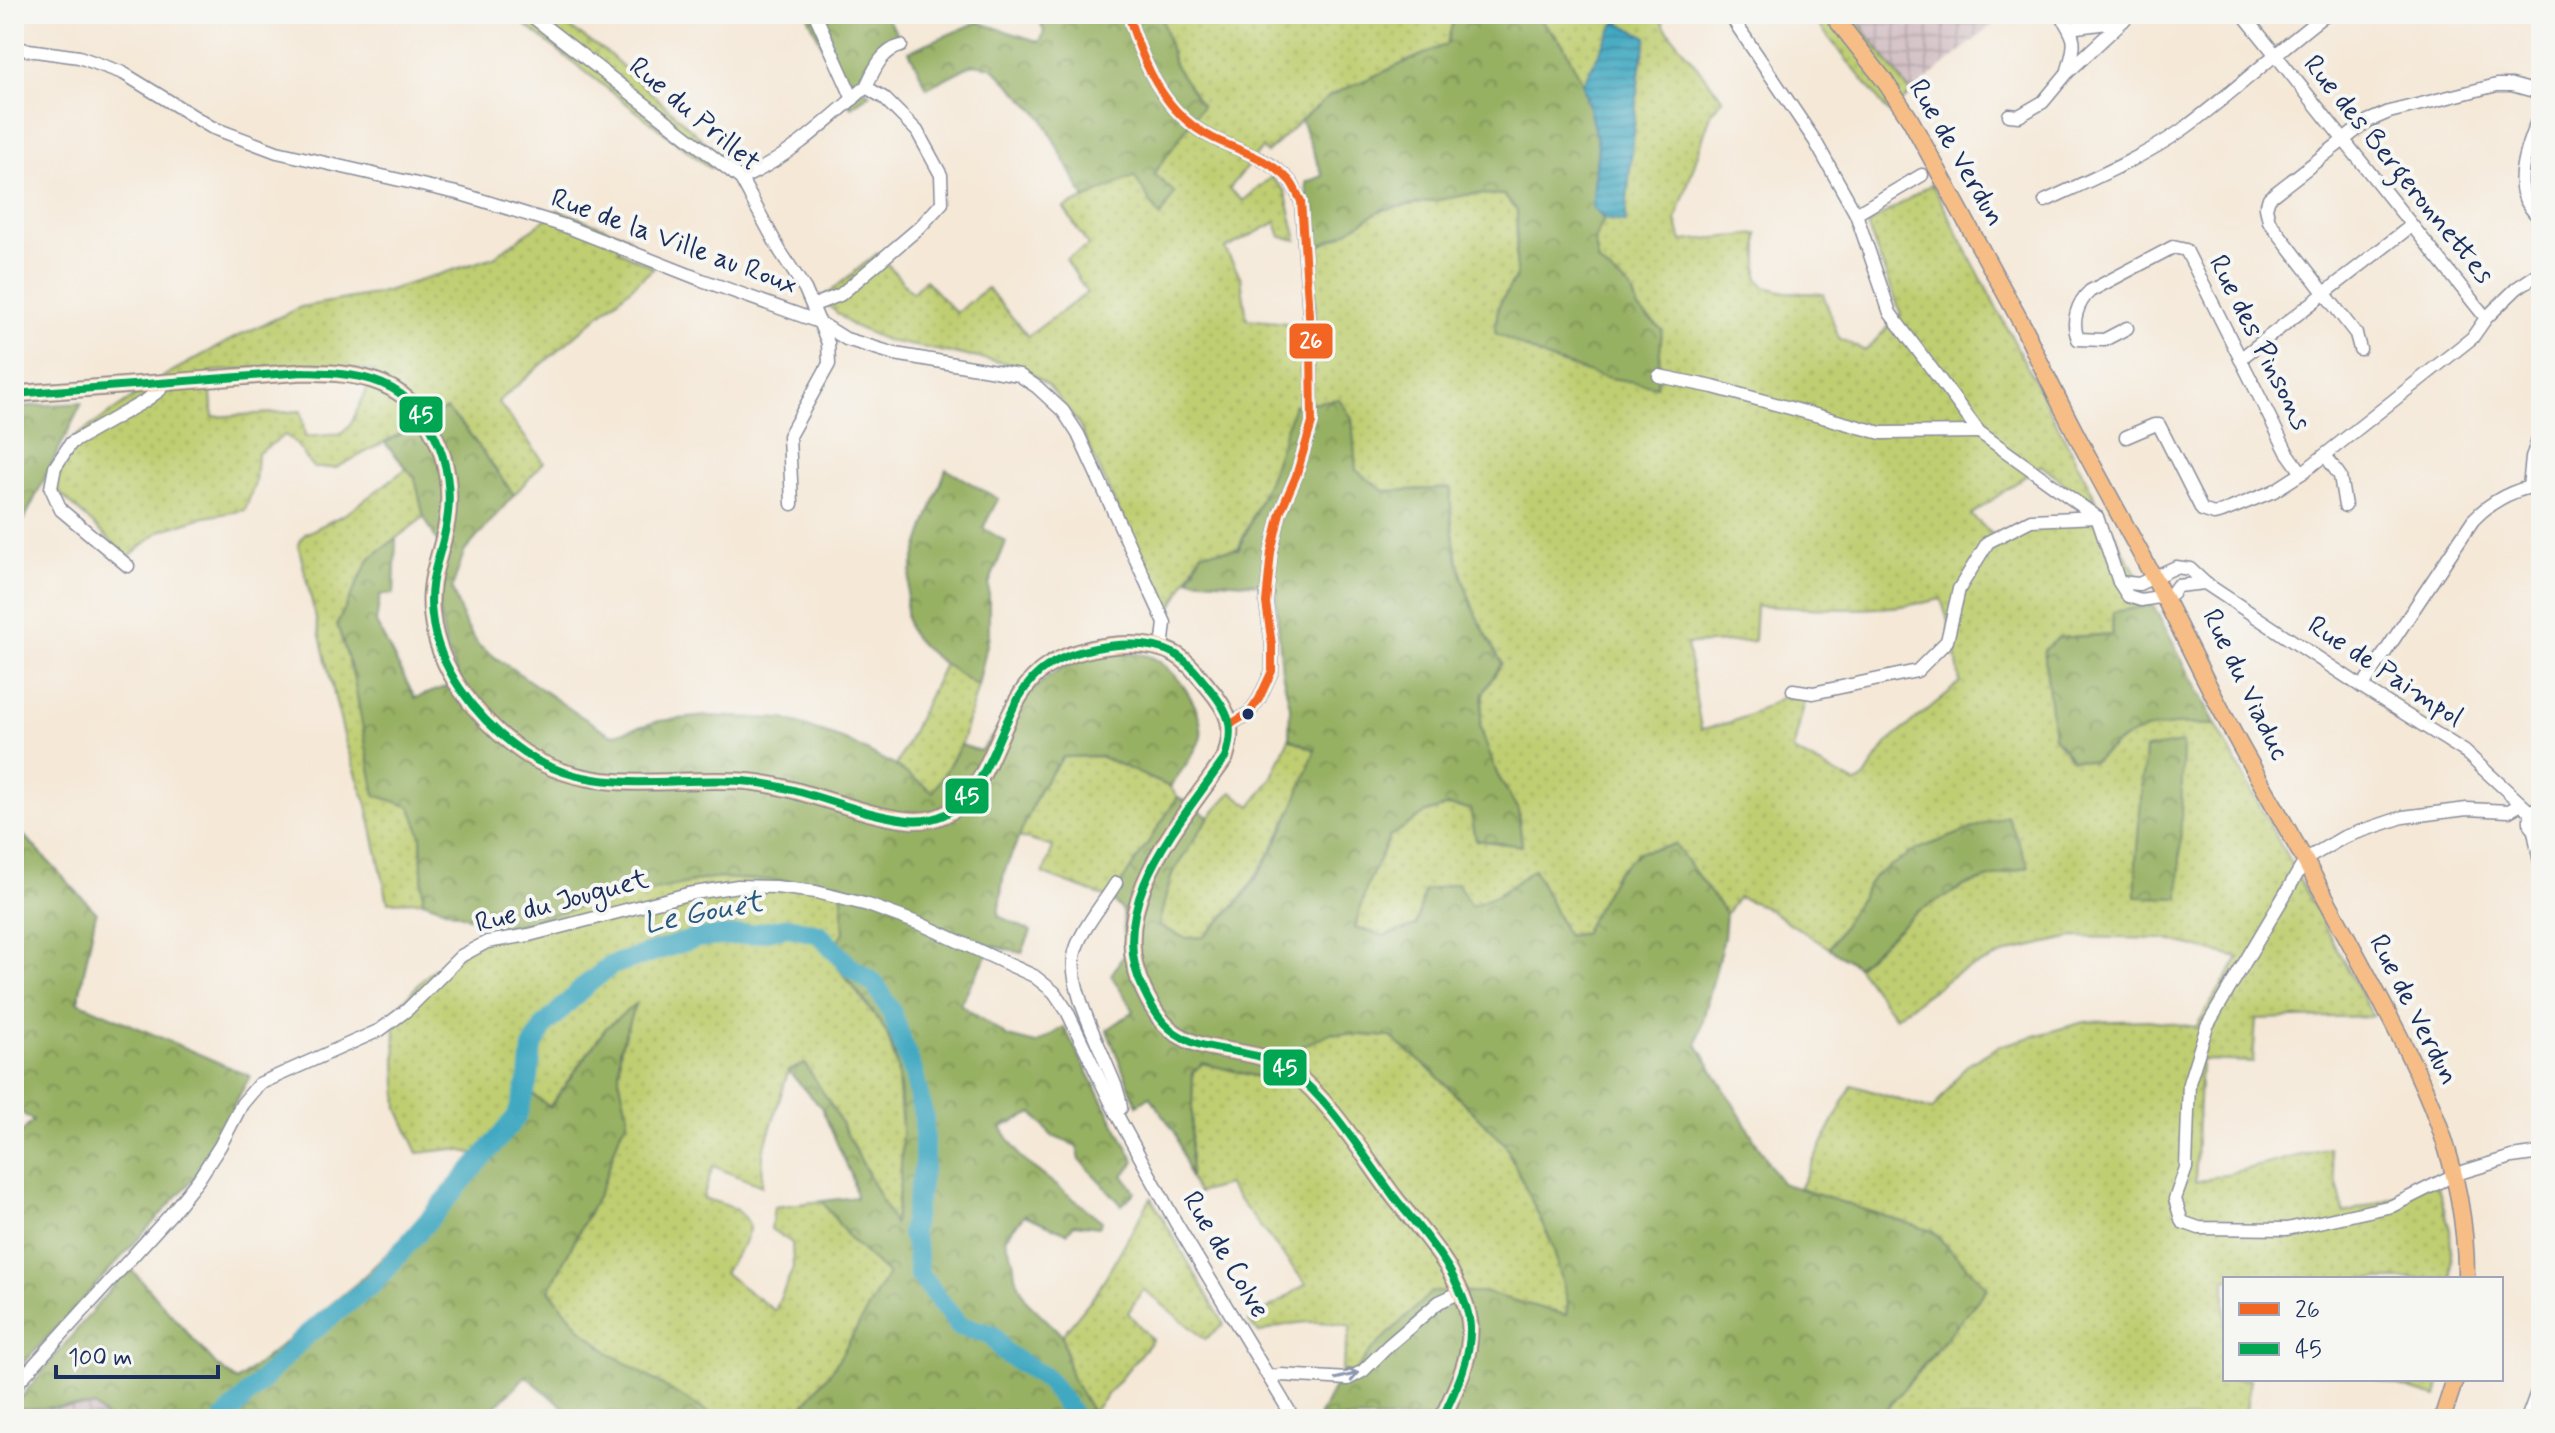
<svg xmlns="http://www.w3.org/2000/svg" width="2555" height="1433" viewBox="0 0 2555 1433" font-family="Mynerve,sans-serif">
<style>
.industrial{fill:url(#industrial-grid)}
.grass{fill:url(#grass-dots);stroke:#6d7e68;stroke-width:2;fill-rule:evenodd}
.forest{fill:url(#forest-crowns);stroke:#597060;stroke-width:2}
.water{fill:url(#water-rules);stroke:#2e6c90;stroke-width:2}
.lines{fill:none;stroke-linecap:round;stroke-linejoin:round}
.river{stroke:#41a8c1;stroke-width:20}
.minor-casing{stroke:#888c9a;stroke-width:15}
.major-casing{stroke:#888c9a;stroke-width:19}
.minor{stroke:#fff;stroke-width:12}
.major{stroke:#f6be86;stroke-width:16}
.bus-1-casing{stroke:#f6f6f2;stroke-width:14}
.bus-2-casing{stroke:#f6f6f2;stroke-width:14}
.bus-1{stroke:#f26522;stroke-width:8}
.bus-2{stroke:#00a651;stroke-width:8}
.oneway{stroke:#8d97ae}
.bus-dot{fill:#1b2f5e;stroke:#f6f6f2;stroke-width:3}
.labels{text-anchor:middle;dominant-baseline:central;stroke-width:8;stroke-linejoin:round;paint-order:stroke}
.street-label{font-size:28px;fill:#1b2f5e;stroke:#f6f6f2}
.water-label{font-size:30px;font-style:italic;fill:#285981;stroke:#f6f6f2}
.line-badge{stroke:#f6f6f2;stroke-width:3}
.badge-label{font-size:22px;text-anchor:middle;font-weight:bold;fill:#fff}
</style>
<defs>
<pattern id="industrial-grid" width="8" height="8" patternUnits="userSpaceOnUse" patternTransform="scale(2)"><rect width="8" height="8" fill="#d2bec2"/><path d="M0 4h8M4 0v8" fill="none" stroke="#aa9ba1"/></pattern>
<pattern id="grass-dots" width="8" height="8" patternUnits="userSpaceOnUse" patternTransform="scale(2)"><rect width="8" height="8" fill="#bfce71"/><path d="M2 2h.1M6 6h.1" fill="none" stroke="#a4b164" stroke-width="1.8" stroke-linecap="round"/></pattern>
<pattern id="forest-crowns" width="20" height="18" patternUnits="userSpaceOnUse" patternTransform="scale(2)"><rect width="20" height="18" fill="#97b163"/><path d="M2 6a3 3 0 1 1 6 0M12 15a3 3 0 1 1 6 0" fill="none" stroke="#7a9055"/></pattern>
<pattern id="water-rules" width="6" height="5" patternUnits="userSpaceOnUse" patternTransform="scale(2)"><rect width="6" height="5" fill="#41a8c1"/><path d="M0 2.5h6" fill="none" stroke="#3689a0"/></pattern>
</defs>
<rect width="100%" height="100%" fill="#f6f6f2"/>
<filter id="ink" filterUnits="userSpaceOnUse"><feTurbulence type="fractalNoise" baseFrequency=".0125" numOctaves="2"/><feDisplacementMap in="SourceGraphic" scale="16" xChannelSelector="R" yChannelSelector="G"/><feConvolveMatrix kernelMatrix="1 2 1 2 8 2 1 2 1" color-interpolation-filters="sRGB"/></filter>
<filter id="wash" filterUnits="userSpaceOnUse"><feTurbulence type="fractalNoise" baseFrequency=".006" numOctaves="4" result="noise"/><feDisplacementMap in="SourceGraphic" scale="32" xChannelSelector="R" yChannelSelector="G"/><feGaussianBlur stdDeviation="1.8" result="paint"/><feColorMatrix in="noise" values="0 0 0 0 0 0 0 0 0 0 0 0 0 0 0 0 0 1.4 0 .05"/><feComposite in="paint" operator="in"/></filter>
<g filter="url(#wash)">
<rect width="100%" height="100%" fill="#f5e8d7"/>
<!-- industrial -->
<g class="industrial">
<polygon points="1852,14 2005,14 1911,93"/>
<polygon points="94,1406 107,1419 14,1419 14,1409"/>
</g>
<!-- grass -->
<g class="grass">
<polygon points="511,14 549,14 609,54 723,159 710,168"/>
<path d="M1161,14h294l-8,30 -116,51 -30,25 -34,33 -5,-5 -33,41 14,12 28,-24 14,14 12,49 -16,-3 -5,-15 -51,27 16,29 6,41 69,7 -3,-77 30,-15 38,-24 91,-16 32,1 13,16 -1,65 -18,31 164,23 -24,-21 -7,-20 -32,-26 -5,-23 10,-21 21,2 14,-146 8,-38 -31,-16 -33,63 -20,-40 -28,-30h125l5,13 58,72 -11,12 -36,109 6,21 76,-7v44l7,9 21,5 37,2 16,44 26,13 36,-37 -34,-89 65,-41 165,317 -26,-12 -30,-24 -70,50 31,28 36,-18 69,-5 46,85 -40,7 -1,22 -54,4 35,124c10,-8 20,-17 31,-23 27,-16 62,-15 92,-14l157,291 -117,3 -3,43 -52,-2 -6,122 134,-34 15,65 56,-17 36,-16 14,50 2,49h-227v100h25l-5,40h-367l57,-66 -4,-122 -132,-42 53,-104 80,25 34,-44 33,-20 85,-24 65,-2 47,7 43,-69 -75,-19 -91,-2 -57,13 -59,23 -62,44 -38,-51 61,-55 48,-26 63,-18 -155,9 -45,72 -66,-42 -25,-9 -12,17 -51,-69 -36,7 -23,21 -32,60 -17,3 -33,-67 -36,26 -27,12 -46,-16 -9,35 -32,10 -29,-8 12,-43 23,-49 36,-23 22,-7 23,3 5,31 46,5 -4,-35 -21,-36 -17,-47 3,-34 19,-30c-33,-53 -54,-112 -51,-175l-67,3 -29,-21 -3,-52 -57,-13 -25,72 -32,72 -36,3 -35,64 -89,-193 -29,-37 -28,-20 -133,-25 -37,-16 -30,-26 57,-46 34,40 13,-13 31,33 31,-25 41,48 59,-43 -21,-34 22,-13 -24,-38 71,-32 25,40 -6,-42 48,-68 -28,-42zM1941,599l13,40 6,44 -74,61 -21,33 -9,7 -63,-33 12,-51 -21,-4c-27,17 -51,28 -83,33l-14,-85 67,-3 2,-35c62,2 124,8 185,-7z"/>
<polygon points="1810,14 1852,14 1911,93 1890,114"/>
<path d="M558,210l71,27 -11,13 36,18 -156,134 46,60 -30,33 -49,-67 -19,-19 -110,59h-22c-11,-12 -15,-25 -29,-33l-28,19 -2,29 -10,27 -45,8 -40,13 -32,26 -80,-75 24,-43 97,-66 69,-37 63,-29 79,-14 114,-36zM317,363l58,9 -25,54 -9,8 -36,3 -4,-26 -88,6 -4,-45z"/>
<polygon points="407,468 415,478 424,517 370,558 337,624 353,675 411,807 421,835 423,901 388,902 367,805 346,744 298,544 305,534 347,513"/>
<polygon points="944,664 978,686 961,745 933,792 896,766"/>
<polygon points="1289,738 1316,750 1296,802 1270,853 1243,896 1204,937 1185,938 1158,926 1172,874 1209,817 1232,792 1251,806 1271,779"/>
<polygon points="1100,756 1170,787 1178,797 1111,899 1043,874 1053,847 1019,837 1040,789 1063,757"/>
<path d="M711,878l130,5 3,49 -15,24 57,75 11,36 7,88 -10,70 -14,-24 -13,-30 -62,-107 -17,8 -25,81 -1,33 -49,-20 -10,32c20,7 39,8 47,29l-5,14 -21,32 51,38 18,-43 -1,-25 -21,-14 3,-22 48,-6 28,38 38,35 -53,92 -42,53h-74l-107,-64 -31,-26 -32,-39 53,-103 19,-57c14,-17 -2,-35 -2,-55 -1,-25 6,-47 15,-69l-28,22 -57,79 -17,-13 -50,61 -29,-6 -35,4 -20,-44 -4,-98c14,-14 27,-32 43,-44 78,-57 182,-69 274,-89z"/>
<path d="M1331,1033l60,4 43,36 71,71 47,100 16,58 -2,14 -83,-24 -128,80 -14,1 10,-47c-34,-7 -60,-5 -92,7l-10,-11 57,-38 -79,-99 -29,8 -8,-14 3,-107 9,-9 68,17 18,-27z"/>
<polygon points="1151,1198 1224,1324 1205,1339 1143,1289 1128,1313 1152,1340 1092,1413 1071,1377 1062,1335 1097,1292"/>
<polygon points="2375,1379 2441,1379 2437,1397"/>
</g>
<!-- forest -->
<g class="forest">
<polygon points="807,14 884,14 900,37 869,61 858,85 870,94 851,107"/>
<polygon points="1037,14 1161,14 1174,64 1202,106 1154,174 1175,193 1160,217 1134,176 1085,199 1041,116 992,67 973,64 927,88 909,51 978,22 1040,42 1044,31"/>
<polygon points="1455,14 1535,14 1563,44 1583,84 1598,145 1592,207 1604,219 1594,240 1599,263 1631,289 1638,309 1662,330 1657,386 1599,376 1548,359 1495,333 1498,307 1516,276 1517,211 1504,195 1472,194 1381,210 1343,234 1313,249 1306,182 1323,176 1301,120 1331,95 1447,44"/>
<path d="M1339,399l13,19 4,52 28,21 67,-3c-3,63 18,122 51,175l-19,30 -3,34 17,47 21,36 4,36 -46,-6 -6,-31 -22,-3 -22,7 -36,23 -23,49 -12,42 29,9 32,-10 8,-35 33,-8 14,23 28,-11 35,-26 33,67 16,-3 33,-60 23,-21 36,-7 51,69 -2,23 -27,107 84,139 151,48 56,57 -110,131h-560l23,-46 14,-1 16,-21 60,-59h52l83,23 2,-13 -16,-58 -47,-100 -71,-71 -43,-36 -60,-4 -43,20 -18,27 -67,-17 -10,9 -3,107 -14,-45 -26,-38 -13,9 -30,-75 27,-19 -23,-36 14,-22 -2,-42 -12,-12 67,-102 31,20 -37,57 -14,52 27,12 19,-1c13,-13 28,-26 39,-40 33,-43 54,-97 72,-147l-26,-12 1,-32 -8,-34 -7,-87 -86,-6 13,-27 37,-3 31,-72 24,-72z"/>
<polygon points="82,403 14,540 14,407"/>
<path d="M446,409l19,19 49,67 -50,57 -12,37 13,35 14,22 97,67 36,22 47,-14 48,-5 77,3 61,21 51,26 37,26 28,-47 19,6c29,-33 58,-79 103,-92 17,-5 43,-7 61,-4 27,4 65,59 56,85 -6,16 -21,33 -30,47l-70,-31 -37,1 -23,31 -36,84 -6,44 33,15 -9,22 -30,-7 -32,58 48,33 28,7 28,-17 71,135 -12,13 12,17 -13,13 -42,-45 -3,-14 -25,-10 -19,-23 -32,14 20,31 81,63 -3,6 -25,-3 -7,9 -43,-18 -19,23 8,21 2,16 11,25 36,35 9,42 25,42h-303l42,-53 53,-92 -38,-35 -28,-38 34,-4 -4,-20 -31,-70 -33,-36 17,-7 31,49 58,111c10,-43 14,-156 -9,-194 -16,-26 -38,-50 -56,-74l15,-24 -3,-49 -130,-5 -124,27 -86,24 -78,-28 -2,-66 -10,-28 -36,-12 -22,-120 -16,-51 33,-66 26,-19 -2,55 -14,1 -4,28 39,75 45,-16 -15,-38 -6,-35 4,-57 -19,-35 -9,-39 -30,-35z"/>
<path d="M946,469l52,30 -15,29 23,14 -17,42v51l-11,51c-19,-12 -64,-39 -70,-60 -11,-38 25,-119 38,-157z"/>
<path d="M2153,605l63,120c-30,-1 -65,-2 -92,14 -11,6 -21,15 -31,23l-21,-3 -18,-22 -10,-87 14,-12 54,-4 1,-22z"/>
<polygon points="2183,743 2179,898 2136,897 2136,861 2145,749"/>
<polygon points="2007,815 2029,867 1966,885 1918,911 1857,966 1829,948 1874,876 1916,850"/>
<polygon points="14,825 96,912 78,1002 250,1076 194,1178 14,1374 14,1140 33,1121 14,1107"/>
<polygon points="635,1004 620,1049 619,1078 628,1115 627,1123 621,1130 602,1187 549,1290 581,1329 612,1355 719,1419 578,1419 526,1376 495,1407 489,1419 107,1419 94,1406 14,1409 14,1406 117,1281 132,1270 216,1365 237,1381 357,1283 460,1182 532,1094 550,1107 606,1028"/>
</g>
<!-- water -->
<polygon class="water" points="1616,21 1647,37 1639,75 1625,222 1604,219 1592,207 1598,145 1583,84"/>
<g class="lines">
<!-- river -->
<polyline class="river" points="224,1419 305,1336 374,1283 489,1150 517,1116 529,1077 532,1048 544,1026 586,985 612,965 697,938 751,934 788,927 819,934 849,966 875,984 891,1011 914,1074 924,1118 924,1164 911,1234 916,1246 919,1274 959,1326 991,1334 1005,1353 1047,1379 1076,1419"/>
</g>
</g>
<g filter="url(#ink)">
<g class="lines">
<!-- minor casing -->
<g class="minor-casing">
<g id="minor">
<polyline points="529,14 741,179 780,251 805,289 828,343 829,364 789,436 792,504"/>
<polyline points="815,14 853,99"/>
<path d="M1128,14c12,40 29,84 64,111 29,23 71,27 97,55 5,5 8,14 12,21l10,142 1,80 -16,53 -16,37 -9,39 -5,51 6,42v26l-13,28 -10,14 -18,11"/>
<polyline points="1732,14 1736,24 1815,141 1856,214 1890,313 1979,432 2097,517 2119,582 2128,596 2141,600 2159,597 2172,593 2177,586 2205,583"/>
<path d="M2060,14c16,25 17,26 8,56"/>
<polyline points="2243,14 2486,318"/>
<polyline points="2069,28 2123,21 2122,19"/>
<polyline points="14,48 79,57 123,73 211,127 277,152 461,194 565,226 702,280 819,322 846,339 895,354 1019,375 1037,387 1063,411 1078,434 1165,623 1162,649"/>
<path d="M866,87c8,-17 15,-36 35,-41"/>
<path d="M2541,112c-10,23 -24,56 -18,81 3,11 11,19 18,27"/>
<polyline points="2009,115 2019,116 2043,102 2067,73 2130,14"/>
<path d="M741,179c47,-21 86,-58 125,-92l18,11 33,33 24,44 1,28 -22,24 -80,68 -26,10"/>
<path d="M2045,201c43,-20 99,-44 137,-71 50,-36 95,-79 144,-116"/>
<polyline points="1856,214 1922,175"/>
<path d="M2127,328l-23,12 -26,-1c-7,-17 -1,-36 12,-48l83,-44 13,3 101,202 15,21"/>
<polyline points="2360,349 2356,334 2269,221 2266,208 2269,198 2368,121 2389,112 2497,85 2512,85 2541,93"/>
<polyline points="2240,359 2411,226"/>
<polyline points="1659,376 1713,387 1881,433 1979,432"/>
<polyline points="2126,437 2154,425 2159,425 2202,510 2214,514 2222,512 2274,491 2302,473 2472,338 2486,318 2517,288 2541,272"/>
<polyline points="2325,455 2340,476 2345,506"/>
<polyline points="2529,487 2532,458 2541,429"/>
<polyline points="128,566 61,510 51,488 55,467 71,443 145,401 160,390 164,382"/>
<polyline points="2119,582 2139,584 2176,567 2190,569 2205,583 2362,687 2464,751 2531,813"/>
<path d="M2362,687l111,-167c19,-20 41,-31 68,-35"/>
<polyline points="1793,690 1813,693 1917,671 1947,641 1959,589 1988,542 2031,520 2097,517"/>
<polyline points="2521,804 2509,811 2467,809 2403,817 2344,837 2306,859 2207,1026 2189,1083 2186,1168 2175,1199 2182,1222 2199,1228 2287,1229 2392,1206 2456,1174 2512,1157 2541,1153"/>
<path d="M2541,806c-10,3 -13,11 -10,21l10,7"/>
<polyline points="2534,831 2541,867"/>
<path d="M1116,1113l5,-5c-2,-19 -11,-34 -18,-52 -11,-26 -33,-71 -29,-99 3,-23 30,-54 42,-74"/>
<polyline points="1270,1377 1281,1375 1348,1379 1363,1371 1389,1345 1439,1302 1461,1292"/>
<polyline points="14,1387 170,1215 198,1180 220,1146 242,1104 259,1084 380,1030 407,1010 461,956 487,942 529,935 688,894 738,886 776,887 816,892 868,905 923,925 1034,976 1054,992 1067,1011 1116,1113 1176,1223 1294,1419"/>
<polyline points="2527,1419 2541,1381"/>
</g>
</g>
<!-- major casing -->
<g class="major-casing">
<g id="major">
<polyline points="1832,14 1884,80 1910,119 2028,335"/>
<path d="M2023,326c39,87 86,169 131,252 31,59 59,120 92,178 40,70 79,140 117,211 56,105 104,190 103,312"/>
<path d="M14,394l289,-22c23,1 47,1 69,8 59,18 84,85 75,141 -5,35 -20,56 -15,95 6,53 43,100 84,131 72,55 156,27 236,35 54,6 102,32 155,38 91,10 82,-118 141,-154 31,-20 93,-30 127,-12 14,8 24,22 34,34 21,25 26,39 16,70 -45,65 -123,149 -81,233 9,19 19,36 38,46 30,18 77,10 109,34 40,30 74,87 104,127 18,23 40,47 55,73 9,17 19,36 20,56 1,34 -15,63 -28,92"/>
<polyline points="2442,1419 2455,1379"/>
</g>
</g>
<!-- minor -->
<use href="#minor" class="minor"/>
<!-- major -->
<use href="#major" class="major"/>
<!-- bus-1 casing -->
<g class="bus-1-casing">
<path id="bus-1" d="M1128,14c12,40 29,84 64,111 29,23 71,27 97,55 5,5 8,14 12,21l10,142 1,80 -16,53 -16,37 -9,39 -5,51 6,42v26l-13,28 -10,14 -18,11"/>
</g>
<!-- bus-2 casing -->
<g class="bus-2-casing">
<path id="bus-2" d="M14,394l289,-22c23,1 47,1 69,8 59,18 84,85 75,141 -5,35 -20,56 -15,95 6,53 43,100 84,131 72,55 156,27 236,35 54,6 102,32 155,38 91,10 82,-118 141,-154 31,-20 93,-30 127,-12 14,8 24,22 34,34 21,25 26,39 16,70 -45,65 -123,149 -81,233 9,19 19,36 38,46 30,18 77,10 109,34 40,30 74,87 104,127 18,23 40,47 55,73 9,17 19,36 20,56 1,34 -15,63 -28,92"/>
</g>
<!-- bus-1 -->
<use href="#bus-1" class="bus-1"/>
<!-- bus-2 -->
<use href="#bus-2" class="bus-2"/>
</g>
<!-- one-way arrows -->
<defs><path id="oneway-shaft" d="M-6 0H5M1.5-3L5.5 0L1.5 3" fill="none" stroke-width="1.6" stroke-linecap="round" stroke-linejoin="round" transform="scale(2)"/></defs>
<use class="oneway" href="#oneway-shaft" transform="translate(1347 1376) rotate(-14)"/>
</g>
<!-- markers -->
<circle class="bus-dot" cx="1248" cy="714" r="7"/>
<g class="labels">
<!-- street labels -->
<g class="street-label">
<text transform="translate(694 115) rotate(40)">Rue du Prillet</text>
<text transform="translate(1956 153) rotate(60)">Rue de Verdun</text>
<text transform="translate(2398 170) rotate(51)">Rue des Bergeronnettes</text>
<text transform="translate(674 242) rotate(20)">Rue de la Ville au Roux</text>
<text transform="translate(2259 343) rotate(63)">Rue des Pinsons</text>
<text transform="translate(2385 672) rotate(33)">Rue de Paimpol</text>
<text transform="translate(2245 685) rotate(64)">Rue du Viaduc</text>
<text transform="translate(562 902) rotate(-15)">Rue du Jouguet</text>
<text transform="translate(2413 1010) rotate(63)">Rue de Verdun</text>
<text transform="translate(1225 1255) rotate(59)">Rue de Colve</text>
</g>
<!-- water labels -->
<g class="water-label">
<text transform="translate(703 913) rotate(-11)">Le Gouët</text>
</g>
</g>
<g class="line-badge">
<rect x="1288" y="322" width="46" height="38" rx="8" fill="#f26522"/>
<rect x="398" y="395" width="46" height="39" rx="8" fill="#00a651"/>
<rect x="944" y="777" width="46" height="38" rx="8" fill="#00a651"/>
<rect x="1262" y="1048" width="46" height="39" rx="8" fill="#00a651"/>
</g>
<g class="badge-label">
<text x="1311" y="348">26</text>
<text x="421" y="422">45</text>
<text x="967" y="803">45</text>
<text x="1285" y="1075">45</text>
</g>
<!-- margin -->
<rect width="2555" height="1433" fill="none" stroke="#f6f6f2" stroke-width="48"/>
<!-- legend -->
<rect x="2223" y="1277" width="280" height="104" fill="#f6f6f2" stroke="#9ea6b7" stroke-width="2"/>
<rect x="2239" y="1303" width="40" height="12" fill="#f26522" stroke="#9ea6b7" stroke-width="2"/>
<text x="2295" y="1317" font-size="24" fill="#1b2f5e">26</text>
<rect x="2239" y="1343" width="40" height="12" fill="#00a651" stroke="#9ea6b7" stroke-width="2"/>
<text x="2295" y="1357" font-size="24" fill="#1b2f5e">45</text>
<!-- scale -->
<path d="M56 1365v12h162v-12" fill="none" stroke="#1b2f5e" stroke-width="4"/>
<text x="68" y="1365" font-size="24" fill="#1b2f5e" stroke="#f6f6f2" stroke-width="6" paint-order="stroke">100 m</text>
</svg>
